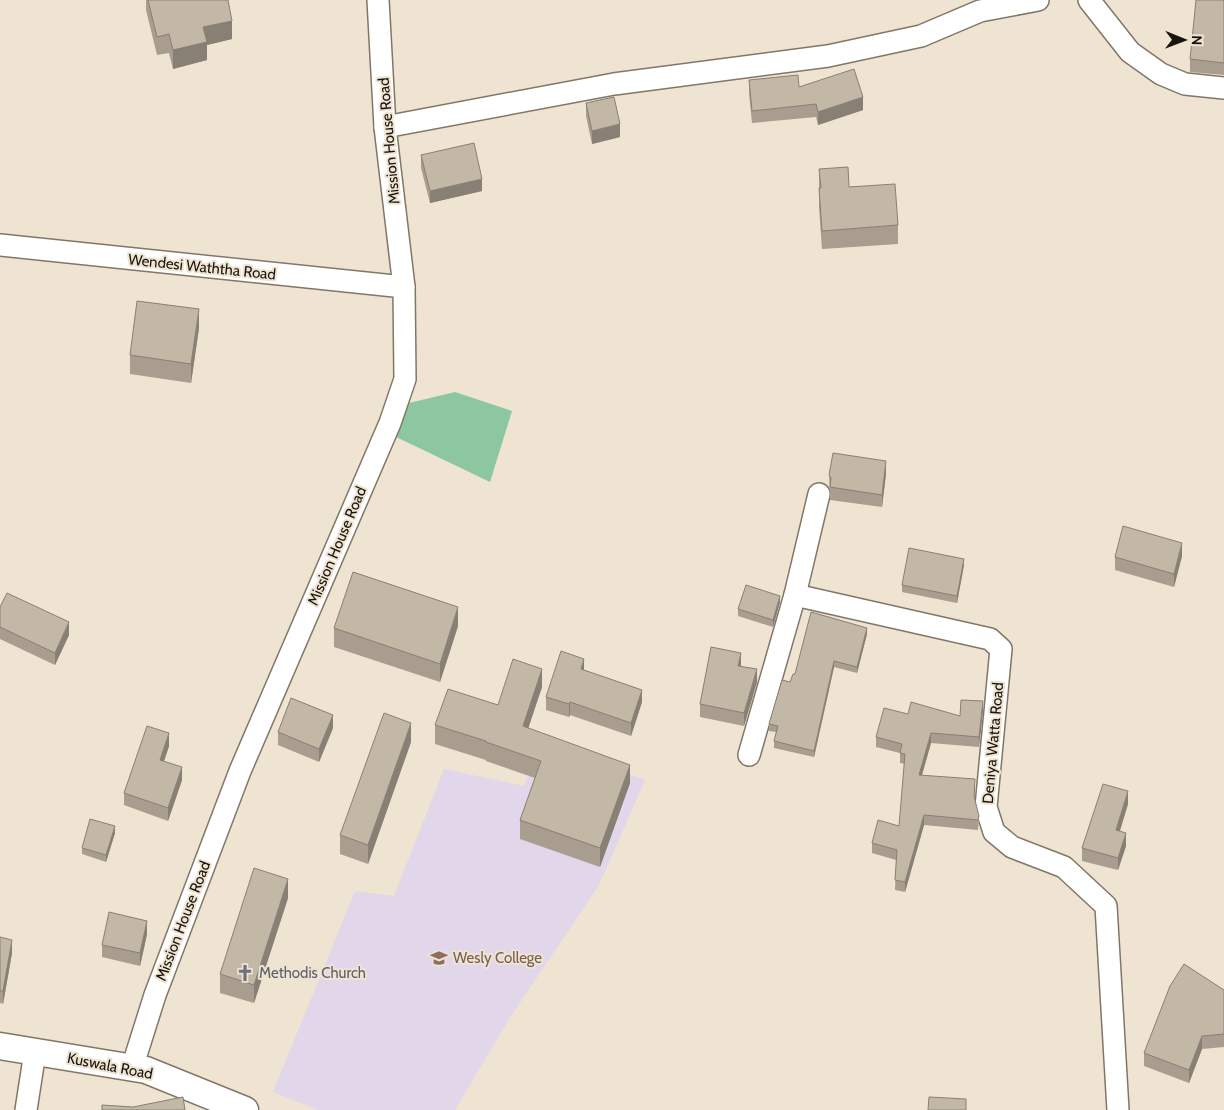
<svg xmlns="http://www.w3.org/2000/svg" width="1224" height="1110" viewBox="0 0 1224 1110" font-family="Cabin,sans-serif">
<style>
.education{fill:#e1d6ea}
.green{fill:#8dc7a2}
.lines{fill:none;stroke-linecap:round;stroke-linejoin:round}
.minor-casing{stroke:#817767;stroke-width:24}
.tertiary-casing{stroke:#817767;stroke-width:29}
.minor{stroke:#fff;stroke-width:21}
.tertiary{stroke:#fff;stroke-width:26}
.wall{fill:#a89d8f}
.shaded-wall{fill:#888074}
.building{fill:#c3b7a6;stroke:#888074}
.labels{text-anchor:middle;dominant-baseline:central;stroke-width:4;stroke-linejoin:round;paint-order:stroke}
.street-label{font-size:15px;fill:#18140e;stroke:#efe3d1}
.education-label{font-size:15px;fill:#785e54;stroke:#efe3d1;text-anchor:start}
.worship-label{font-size:15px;fill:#5b616d;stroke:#efe3d1;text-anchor:start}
</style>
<rect width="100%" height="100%" fill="#efe3d1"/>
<!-- education -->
<polygon class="education" points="542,744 645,780 599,885 509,1019 455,1110 318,1110 273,1092 355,891 394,896 444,769 524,786"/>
<!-- green -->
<polygon class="green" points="455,392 512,411 490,482 392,435 405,404"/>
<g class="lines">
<!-- minor casing -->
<g class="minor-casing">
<g id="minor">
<polyline points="1089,0 1130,52 1161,74 1185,84 1224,88"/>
<polyline points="385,127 614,84 828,56 921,36 980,11 1038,0"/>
<polyline points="0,245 404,287"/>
<polyline points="795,595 990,639 1001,649 986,807 994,832 1012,847 1064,867 1106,906 1118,1110"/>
<polyline points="749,755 795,595 819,494"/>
<polyline points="132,1068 155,995 240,771 390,423 405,379 404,287 385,127 378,0"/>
<polyline points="26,1110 35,1052"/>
</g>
</g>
<!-- tertiary casing -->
<g class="tertiary-casing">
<polyline id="tertiary" points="0,1046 146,1070 245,1110"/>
</g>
<!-- minor -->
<use href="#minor" class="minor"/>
<!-- tertiary -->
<use href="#tertiary" class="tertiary"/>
</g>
<!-- wall -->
<g class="wall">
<polygon points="146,0 228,0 232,39 207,45 207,60 173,69 169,53 157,55 146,10"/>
<polygon points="1224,0 1224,75 1190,72 1190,59"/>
<polygon points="749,80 799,87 863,110 818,125 816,117 752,123 749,93"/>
<polygon points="586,103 620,137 592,144 586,116"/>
<polygon points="421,155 482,191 430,203 421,168"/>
<polygon points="819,169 849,187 898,225 898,244 822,249 819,207"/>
<polygon points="199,328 191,383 130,374 130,355"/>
<polygon points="886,474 882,507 830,500 829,475"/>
<polygon points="1182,556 1174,587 1115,570 1115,557"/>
<polygon points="964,565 957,603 902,592 902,585"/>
<polygon points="780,602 773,627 738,616 738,609"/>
<polygon points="0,607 69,635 55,665 0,639"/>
<polygon points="458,626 440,682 334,647 334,628"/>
<polygon points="867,634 857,673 834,667 814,757 774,748 774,741 776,732 769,731 769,724 790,682 795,674"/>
<polygon points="741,666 757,682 744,726 700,717 700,704"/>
<polygon points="584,670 642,702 631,736 570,715 569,717 546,710 546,697"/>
<polygon points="542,687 528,728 630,783 600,867 520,839 520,820 535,778 486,761 486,760 435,744 435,725 498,705"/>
<polygon points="983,711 979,747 931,743 922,775 975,789 974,799 979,816 978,830 924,825 905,892 895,890 896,860 872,853 872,843 899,826 905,764 900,763 900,753 876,747 876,737 908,714 960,716"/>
<polygon points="333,728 319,762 278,745 278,732"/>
<polygon points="411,742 368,864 340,854 340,835"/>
<polygon points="169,746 164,761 182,780 168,821 124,805 124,793"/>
<polygon points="1128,804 1120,831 1126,846 1118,870 1082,861 1082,848"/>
<polygon points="115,833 106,862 82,854 82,848"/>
<polygon points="288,898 254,1003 220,993 220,974"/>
<polygon points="0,922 0,938 12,953 3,1004 0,1003"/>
<polygon points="147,934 140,966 102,957 102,945"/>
<polygon points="1224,990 1224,1047 1202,1049 1189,1083 1144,1066 1144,1053"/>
</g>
<!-- shaded-wall -->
<g class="shaded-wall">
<polygon points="232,21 232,39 207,45 207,60 173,69 173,50 203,27"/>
<polygon points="863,97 863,110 818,125 818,112"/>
<polygon points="620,124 620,137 592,144 592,131"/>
<polygon points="482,179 482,191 430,203 430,191"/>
<polygon points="199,309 199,328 191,383 191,364"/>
<polygon points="886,461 886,474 882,507 882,495"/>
<polygon points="1182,543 1182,556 1174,587 1174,574"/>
<polygon points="964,559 964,565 957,603 957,596"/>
<polygon points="780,596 780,602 773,627 773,620"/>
<polygon points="458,607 458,626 440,682 440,664"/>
<polygon points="69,622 69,635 55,665 55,653"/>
<polygon points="867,628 867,634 857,673 857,667"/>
<polygon points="741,653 741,666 738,666"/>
<polygon points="584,659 584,672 581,669"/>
<polygon points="834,661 834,667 814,757 814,751"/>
<polygon points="542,669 542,687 523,744 523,726"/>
<polygon points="757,669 757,682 744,726 744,713"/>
<polygon points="642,690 642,702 631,736 631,723"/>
<polygon points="983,701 983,711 979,747 979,737"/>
<polygon points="570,702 570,715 569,717 569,704"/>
<polygon points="333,715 333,728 319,762 319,749"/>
<polygon points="411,723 411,742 368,864 368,845"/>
<polygon points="169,733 169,746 160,773 160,760"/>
<polygon points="931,733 931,743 919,785 919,775"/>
<polygon points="630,765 630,783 600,867 600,848"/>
<polygon points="182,767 182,780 168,821 168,808"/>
<polygon points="1128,791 1128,804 1116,843 1116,830"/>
<polygon points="924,815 924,825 905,892 905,882"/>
<polygon points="115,826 115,833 106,862 106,855"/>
<polygon points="1126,833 1126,846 1118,870 1118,858"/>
<polygon points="288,879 288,898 254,1003 254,985"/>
<polygon points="147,921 147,934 140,966 140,953"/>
<polygon points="12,940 12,953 3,1004 3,991"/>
<polygon points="1202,1036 1202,1049 1189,1083 1189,1070"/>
</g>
<!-- building -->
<g class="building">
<polygon points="148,0 228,0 232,21 203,27 207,42 173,50 169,34 157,37"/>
<polygon points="1196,0 1224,0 1224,63 1190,59"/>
<polygon points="854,69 863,97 818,112 816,104 752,111 749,80 798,75 799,87"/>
<polygon points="614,97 620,124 592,131 586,103"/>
<polygon points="474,143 482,179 430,191 421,155"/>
<polygon points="848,167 849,187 895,184 898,225 822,231 819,188 821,188 819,169"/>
<polygon points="137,301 199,309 191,364 130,355"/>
<polygon points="833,453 886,461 882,495 830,487 831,478 829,475"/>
<polygon points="1123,526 1182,543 1174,574 1115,557"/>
<polygon points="909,548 964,559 957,596 902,585"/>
<polygon points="353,572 458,607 440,664 334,628"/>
<polygon points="746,585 780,596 773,620 738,609"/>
<polygon points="7,593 69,622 55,653 0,627 0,607"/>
<polygon points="811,612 867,628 857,667 834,661 814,751 774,741 778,726 769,724 782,680 790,682 793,674 795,674"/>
<polygon points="711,647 741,653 738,666 757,669 744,713 700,704"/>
<polygon points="561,651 584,659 581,669 642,690 631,723 570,702 569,704 546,697"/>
<polygon points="513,659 542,669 523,726 630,765 600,848 520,820 541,761 486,742 486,741 435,725 448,689 498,705"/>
<polygon points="291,698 333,715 319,749 278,732"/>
<polygon points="961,700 983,701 979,737 931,733 919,775 975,779 974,796 979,816 978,820 924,815 905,882 895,880 897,850 872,843 878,820 899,826 905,754 900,753 902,744 876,737 884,708 908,714 911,702 960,716"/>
<polygon points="384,713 411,723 368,845 340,835"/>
<polygon points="147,726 169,733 160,760 182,767 168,808 124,793"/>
<polygon points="1103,784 1128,791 1116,830 1126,833 1118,858 1082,848"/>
<polygon points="90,819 115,826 106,855 82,848"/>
<polygon points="254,868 288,879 254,985 220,974"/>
<polygon points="109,912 147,921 140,953 102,945"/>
<polygon points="0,937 12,940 3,991 0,991"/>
<polygon points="1184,964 1224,990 1224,1034 1202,1036 1189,1070 1144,1053 1170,986"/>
<polygon points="183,1097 185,1110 102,1110 102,1105 133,1107"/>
<polygon points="929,1097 966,1099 966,1110 928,1110"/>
</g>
<!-- icons -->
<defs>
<g id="school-bare" transform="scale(1.35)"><path d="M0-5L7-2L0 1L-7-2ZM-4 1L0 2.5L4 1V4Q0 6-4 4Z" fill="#8d6e63" stroke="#efe3d1" stroke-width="2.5" paint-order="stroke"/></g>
<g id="church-bare" transform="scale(1.35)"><path d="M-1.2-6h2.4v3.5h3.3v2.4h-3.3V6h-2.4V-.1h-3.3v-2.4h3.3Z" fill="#6b7280" stroke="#efe3d1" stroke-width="2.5" paint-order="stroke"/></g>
</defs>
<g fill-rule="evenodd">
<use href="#school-bare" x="439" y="958"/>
<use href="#church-bare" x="245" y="973"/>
</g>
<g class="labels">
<!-- street labels -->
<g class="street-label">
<text transform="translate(389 141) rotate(-95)">Mission House Road</text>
<text transform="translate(202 267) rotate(6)">Wendesi Waththa Road</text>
<text transform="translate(337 546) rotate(-67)">Mission House Road</text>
<text transform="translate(993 743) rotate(-85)">Deniya Watta Road</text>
<text transform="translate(183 921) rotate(-69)">Mission House Road</text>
<text transform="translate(110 1066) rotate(11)">Kuswala Road</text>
</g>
<!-- education labels -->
<g class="education-label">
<text x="453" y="958">Wesly College</text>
</g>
<!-- worship labels -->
<g class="worship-label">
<text x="259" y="973">Methodis Church</text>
</g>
</g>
<!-- north arrow -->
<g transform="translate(1184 40) rotate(91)" stroke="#efe3d1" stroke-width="4" paint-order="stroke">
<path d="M0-4L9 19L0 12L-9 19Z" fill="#18140e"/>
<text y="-8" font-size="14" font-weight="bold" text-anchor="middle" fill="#18140e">N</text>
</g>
</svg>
